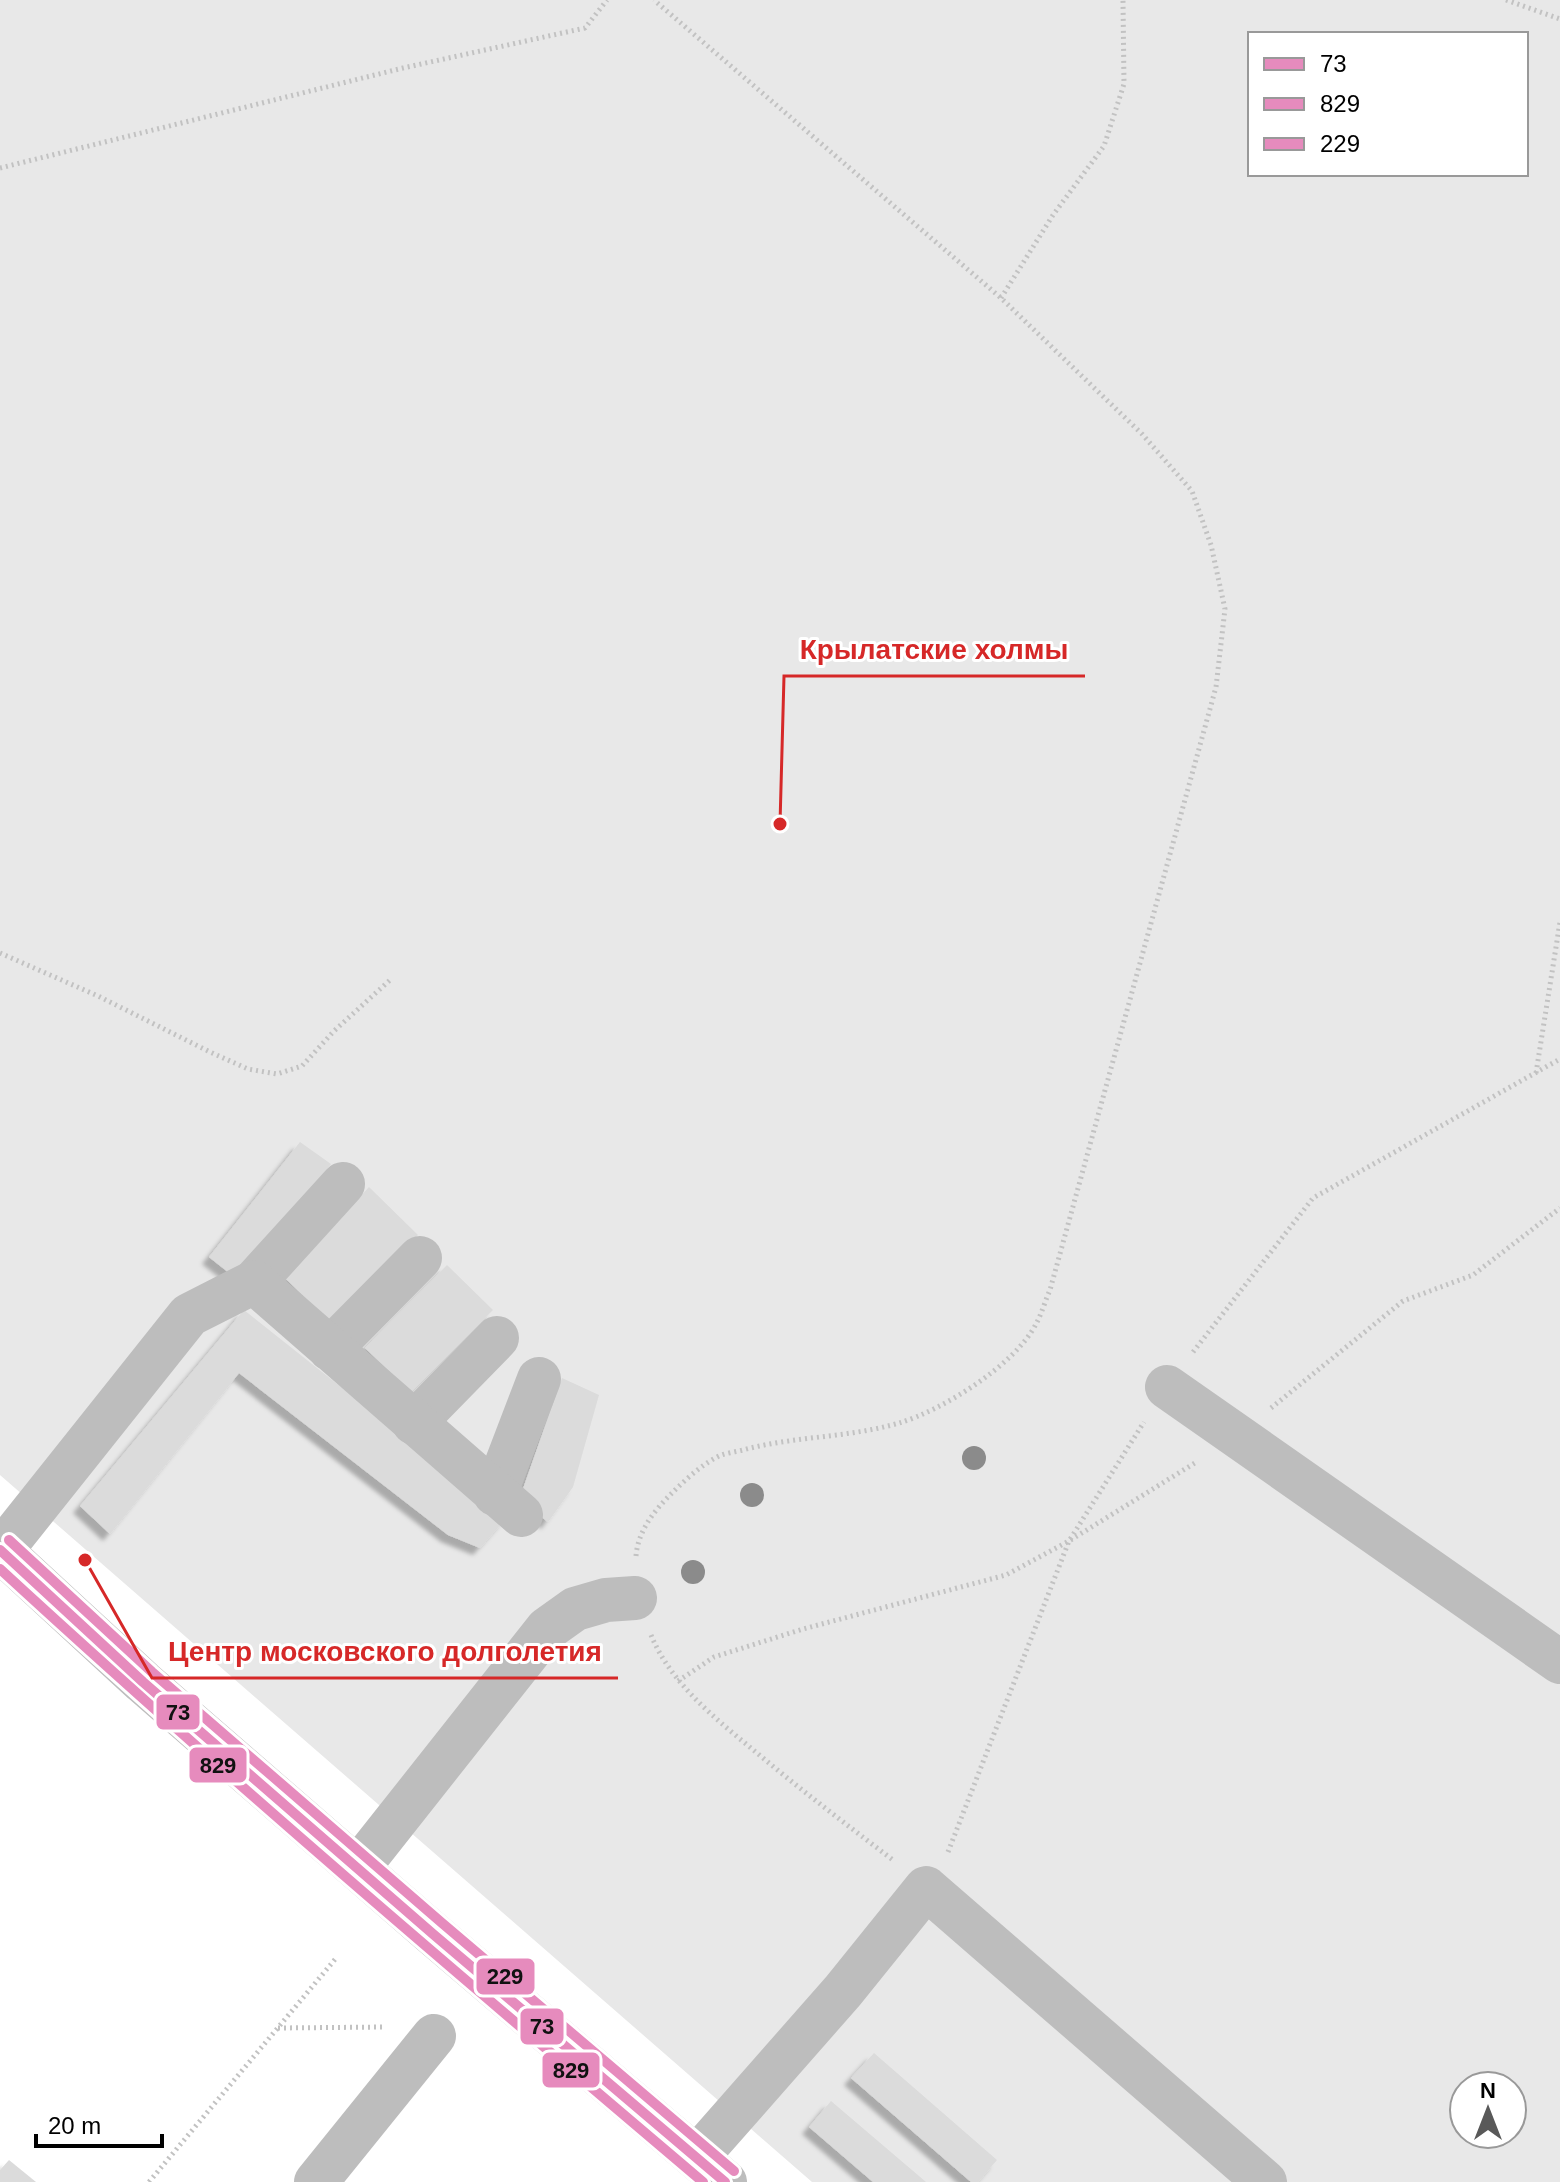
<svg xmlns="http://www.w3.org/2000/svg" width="1560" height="2182" viewBox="0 0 1560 2182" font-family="Helvetica,sans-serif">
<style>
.green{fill:#e8e8e8;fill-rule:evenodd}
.building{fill:#dbdbdb;filter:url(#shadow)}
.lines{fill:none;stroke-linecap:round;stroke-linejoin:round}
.path{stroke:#c2c2c2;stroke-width:5;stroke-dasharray:2 4;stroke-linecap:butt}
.minor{stroke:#bdbdbd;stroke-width:44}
.bus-1-casing{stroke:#fff;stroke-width:16}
.bus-2-casing{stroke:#fff;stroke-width:16}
.bus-3-casing{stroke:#fff;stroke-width:16}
.bus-1{stroke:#e68bbd;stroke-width:10}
.bus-2{stroke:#e68bbd;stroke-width:10}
.bus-3{stroke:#e68bbd;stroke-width:10}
.tree{fill:#8b8b8b}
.leader{fill:none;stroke:#d62828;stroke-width:3}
.callout-dot{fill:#d62828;stroke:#fff;stroke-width:3}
.callout-label{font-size:28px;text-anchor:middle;font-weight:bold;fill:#d62828;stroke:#fff;stroke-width:6;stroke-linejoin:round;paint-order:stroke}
.line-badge{stroke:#fff;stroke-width:3}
.pale-badge-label{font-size:22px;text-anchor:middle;font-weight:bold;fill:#111}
</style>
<defs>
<filter id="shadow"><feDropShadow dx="-7" dy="7" stdDeviation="2" flood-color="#0004"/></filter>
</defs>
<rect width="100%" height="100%" fill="#fff"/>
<!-- green -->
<path class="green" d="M0,0h1560v2182h-748l-812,-707zM1250,34h276v140h-276zM1464,2086h48v48h-48z"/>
<!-- building -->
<g class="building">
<polygon points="300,1142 331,1164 238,1280 209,1257"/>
<polygon points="369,1187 418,1235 331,1323 286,1279"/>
<polygon points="447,1265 493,1310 411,1392 365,1348"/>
<polygon points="244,1310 506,1518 480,1548 448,1535 239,1373 110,1534 80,1506"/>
<polygon points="562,1378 599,1395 573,1487 548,1522 519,1500"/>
<polygon points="874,2053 997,2160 978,2182 971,2182 851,2078"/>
<polygon points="831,2101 926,2182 873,2182 809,2127"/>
<polygon points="9,2160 36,2182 0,2182 0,2170"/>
</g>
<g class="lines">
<!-- path -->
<g class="path">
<polyline points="1506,0 1560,19"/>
<polyline points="0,168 403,68 585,28 607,0"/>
<polyline points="1001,298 1053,215 1104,146 1124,84 1123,0"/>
<polyline points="0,953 98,996 210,1052 248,1069 277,1074 302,1066 334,1031 390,980"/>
<polyline points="1536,1073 1560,922"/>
<polyline points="1193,1352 1313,1198 1560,1059"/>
<polyline points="1271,1408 1403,1301 1473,1275 1560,1208"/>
<path d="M636,1556c2,-25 18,-45 35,-62 14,-14 30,-29 48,-38 7,-3 16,-4 24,-6 51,-14 105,-12 156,-27 44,-13 116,-58 137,-99 6,-11 9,-23 14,-34l166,-603 9,-78 -14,-64 -19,-54 -50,-57 -141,-136 -347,-298"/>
<path d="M651,1635c20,49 66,85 106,118 44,37 90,72 136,107"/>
<polyline points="678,1681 714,1657 803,1629 1006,1575 1069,1541 1198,1461"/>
<polyline points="948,1852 1069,1541 1144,1422"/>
<polyline points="278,2028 386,2027"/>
<polyline points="149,2182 337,1957"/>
</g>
<!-- minor -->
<g class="minor">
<polyline points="254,1282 343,1184"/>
<polyline points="330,1349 420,1258"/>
<polyline points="1167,1387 1560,1662"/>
<polyline points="414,1423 497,1338"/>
<polyline points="495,1494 539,1379"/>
<polyline points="0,1550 143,1682 433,1934 725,2182"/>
<polyline points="1,1551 189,1315 254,1282 521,1515"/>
<polyline points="358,1868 547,1629 575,1609 606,1600 635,1598"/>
<polyline points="697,2157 843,1991 926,1888 1265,2182"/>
<polyline points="316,2182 434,2036"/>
</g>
<!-- bus-1 casing -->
<g class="bus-1-casing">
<polyline id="bus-1" points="0,1550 143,1682 433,1934 725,2182"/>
</g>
<!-- bus-2 casing -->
<g class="bus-2-casing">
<path id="bus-2" d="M0,1569c229,211 466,412 703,613"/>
</g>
<!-- bus-3 casing -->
<g class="bus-3-casing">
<polyline id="bus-3" points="9,1540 152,1672 442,1923 734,2171"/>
</g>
<!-- bus-1 -->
<use href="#bus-1" class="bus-1"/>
<!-- bus-2 -->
<use href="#bus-2" class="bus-2"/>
<!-- bus-3 -->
<use href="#bus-3" class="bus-3"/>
</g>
<!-- trees -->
<g class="tree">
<circle cx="974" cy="1458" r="12"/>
<circle cx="752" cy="1495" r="12"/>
<circle cx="693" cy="1572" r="12"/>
</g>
<!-- callouts -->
<path class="leader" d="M780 824L784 676H1085M85 1560L152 1678H618"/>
<g class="callout-dot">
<circle cx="780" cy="824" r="8"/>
<circle cx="85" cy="1560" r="8"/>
</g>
<g class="callout-label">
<text x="934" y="659">Крылатские холмы</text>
<text x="385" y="1661">Центр московского долголетия</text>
</g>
<g class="line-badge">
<rect x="155" y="1693" width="46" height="38" rx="8" fill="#e68bbd"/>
<rect x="188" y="1746" width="60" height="38" rx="8" fill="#e68bbd"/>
<rect x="475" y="1957" width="61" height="39" rx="8" fill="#e68bbd"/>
<rect x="519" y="2007" width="46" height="39" rx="8" fill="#e68bbd"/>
<rect x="541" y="2051" width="60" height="38" rx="8" fill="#e68bbd"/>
</g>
<g class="pale-badge-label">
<text x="178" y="1720">73</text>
<text x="218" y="1773">829</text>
<text x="505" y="1984">229</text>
<text x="542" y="2034">73</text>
<text x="571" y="2078">829</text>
</g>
<!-- legend -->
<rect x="1248" y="32" width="280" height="144" fill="#ffffff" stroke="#999999" stroke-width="2"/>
<rect x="1264" y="58" width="40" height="12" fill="#e68bbd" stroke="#999999" stroke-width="2"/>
<text x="1320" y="72" font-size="24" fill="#000000">73</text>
<rect x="1264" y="98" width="40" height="12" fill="#e68bbd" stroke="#999999" stroke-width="2"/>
<text x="1320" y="112" font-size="24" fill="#000000">829</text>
<rect x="1264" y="138" width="40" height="12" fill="#e68bbd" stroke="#999999" stroke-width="2"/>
<text x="1320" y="152" font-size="24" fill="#000000">229</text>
<!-- north arrow -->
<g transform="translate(1488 2110)"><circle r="38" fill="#ffffff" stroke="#999999" stroke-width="2"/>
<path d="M0-6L14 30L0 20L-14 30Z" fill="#595959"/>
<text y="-12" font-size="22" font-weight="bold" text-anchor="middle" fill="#000000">N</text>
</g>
<!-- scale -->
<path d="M36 2134v12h126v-12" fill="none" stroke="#000000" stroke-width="4"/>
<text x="48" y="2134" font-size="24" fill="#000000" stroke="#ffffff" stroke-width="6" paint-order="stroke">20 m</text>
</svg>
